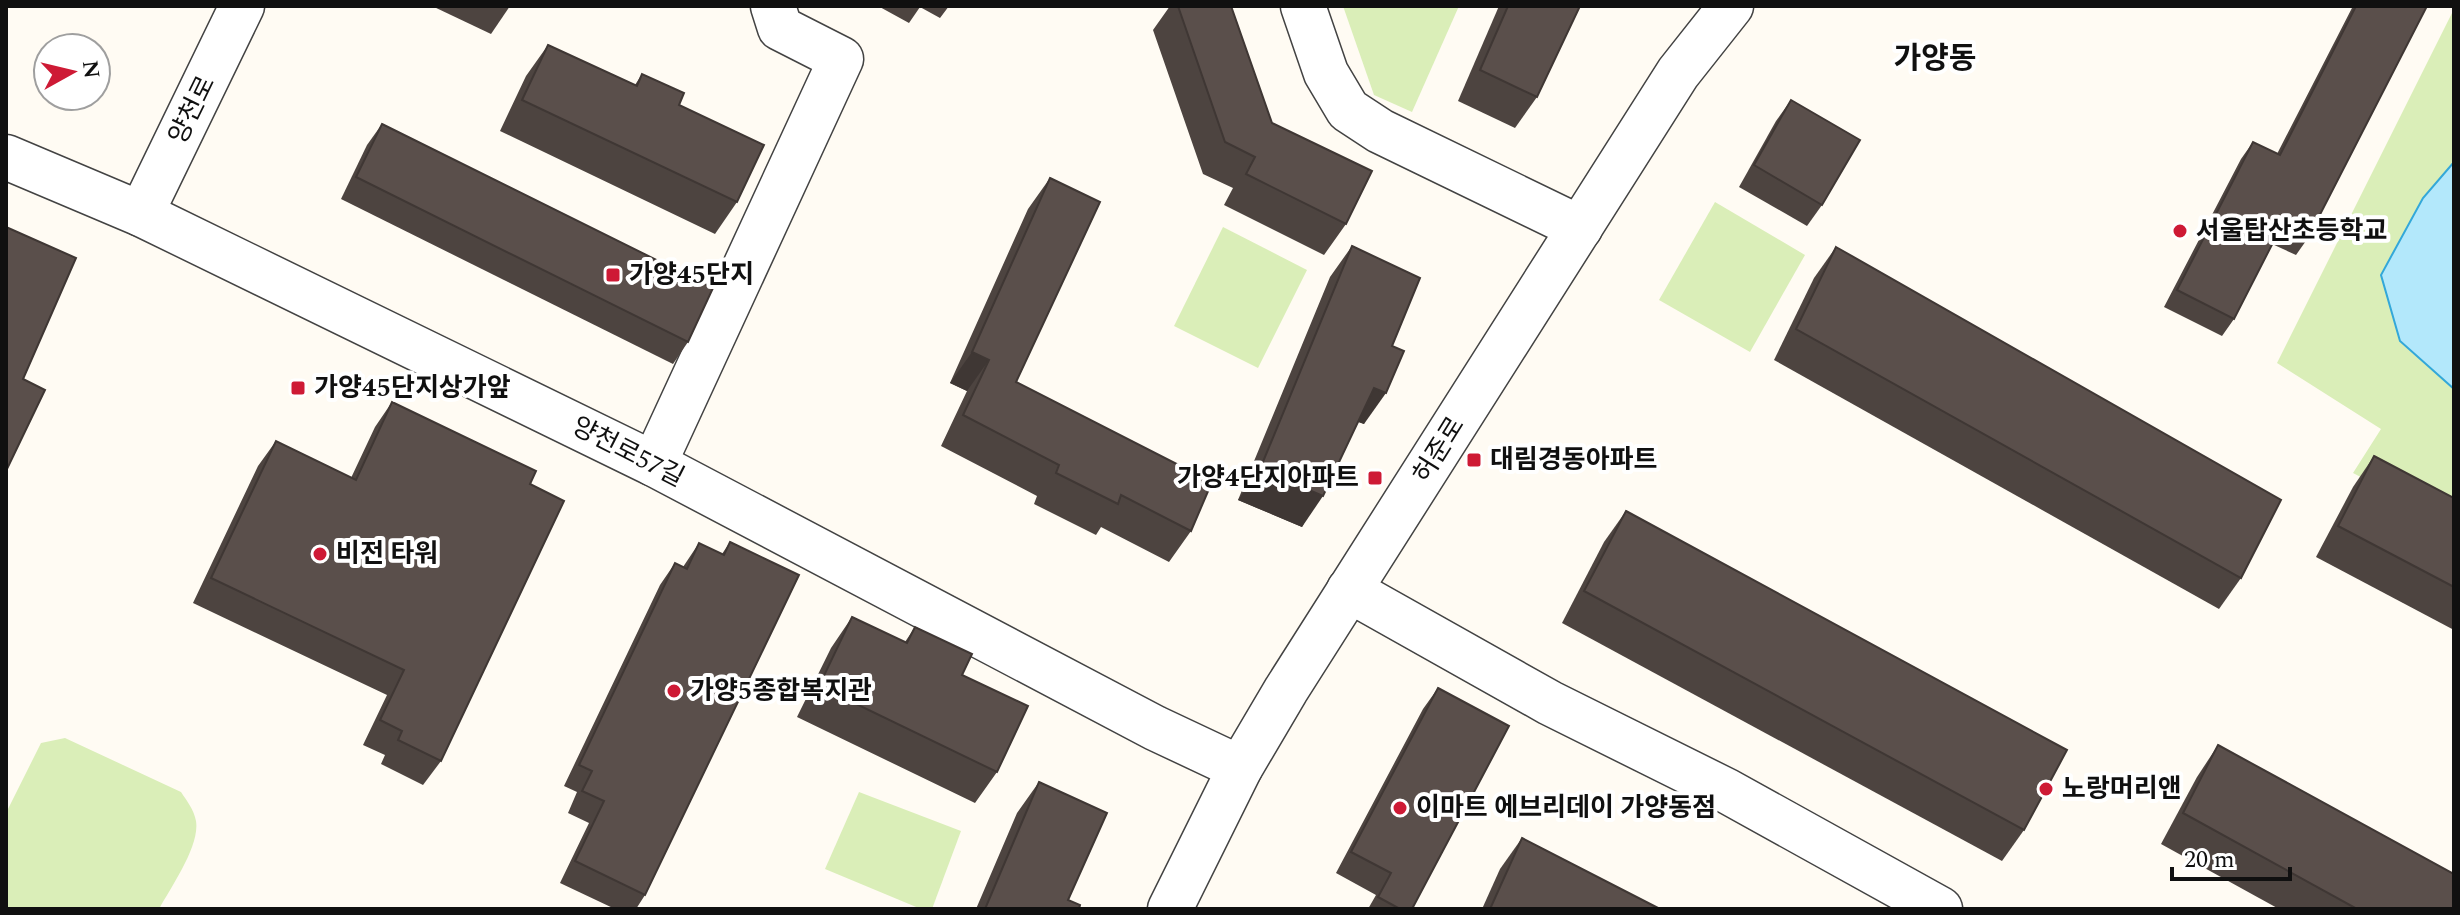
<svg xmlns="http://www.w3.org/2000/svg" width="2460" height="915" viewBox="0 0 2460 915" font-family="Spectral,'Noto Sans KR',serif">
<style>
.green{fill:#daeeb8}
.water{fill:#b3e8fb;stroke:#33a8d9;stroke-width:2}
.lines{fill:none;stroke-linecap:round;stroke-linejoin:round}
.minor-casing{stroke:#434343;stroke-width:47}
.minor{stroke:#fff;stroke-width:44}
.wall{fill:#4d4440}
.shaded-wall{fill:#3f3734}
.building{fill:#5a4f4b;stroke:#3f3734;stroke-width:2}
.poi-dot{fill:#ce1a35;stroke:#fff;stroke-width:3}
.labels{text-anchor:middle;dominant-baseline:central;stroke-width:8;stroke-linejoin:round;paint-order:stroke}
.street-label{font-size:26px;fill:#101010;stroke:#fff}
.poi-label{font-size:26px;font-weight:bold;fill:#101010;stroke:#fff;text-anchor:start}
.quarter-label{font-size:30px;font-weight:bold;fill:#101010;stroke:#fff}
</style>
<rect width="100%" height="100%" fill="#fffbf3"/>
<!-- green -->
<g class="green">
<polygon points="1343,6 1459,6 1412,112 1374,95"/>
<polygon points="2454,9 2454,526 2353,473 2381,429 2277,363"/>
<polygon points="1715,202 1805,255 1750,352 1659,300"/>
<polygon points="1223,227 1307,270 1258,368 1174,326"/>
<path d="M65,738l116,54c6,9 13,18 15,29 4,25 -25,66 -37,88h-153v-96l35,-70z"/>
<polygon points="859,792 961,831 932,909 921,909 825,869"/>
</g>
<!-- water -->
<polygon class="water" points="2454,162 2454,389 2400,341 2381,275 2423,198"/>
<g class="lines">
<!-- minor casing -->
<g class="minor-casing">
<g id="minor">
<polyline points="1303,6 1326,73 1348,110 1380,131 1580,228"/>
<polyline points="6,157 141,214 654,464 1155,728 1240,768"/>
<polyline points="141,214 242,6"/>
<polyline points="654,464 841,59 780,28 773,6"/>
<polyline points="1349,590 1550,703 1727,791 1940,909"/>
<polyline points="1170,909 1240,768 1286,690 1678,73 1731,6"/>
</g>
</g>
<!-- minor -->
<use href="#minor" class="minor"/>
</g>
<!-- wall -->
<g class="wall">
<polygon points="432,6 510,6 491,34"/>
<polygon points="878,6 949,6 940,18 920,7 909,23"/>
<polygon points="1170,6 1231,6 1272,123 1346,224 1324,255 1224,205 1233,188 1203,174 1153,30"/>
<polygon points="1499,6 1580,6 1537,97 1515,128 1458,101"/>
<polygon points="2353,6 2427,6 2308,238 2296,255 2272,244 2234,319 2222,336 2164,307 2241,159 2253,142 2277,154"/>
<polygon points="548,45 635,85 642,74 679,105 737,202 715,234 500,131 526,76"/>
<polygon points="1791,100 1822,205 1807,226 1739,187 1776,121"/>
<polygon points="382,124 688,342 673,364 341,199 367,145"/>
<polygon points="1050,178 1016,382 1191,531 1169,562 1101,527 1096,535 1034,504 1037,496 941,446 967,391 950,383 1028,209"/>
<polygon points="1352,246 1392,346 1364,424 1358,422 1302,527 1238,500 1330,277"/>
<polygon points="1836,247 2241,578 2219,609 1774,360 1814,278"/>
<polygon points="392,402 530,484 441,761 423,785 381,764 385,755 363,745 387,695 193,603 258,466 276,441 351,478 375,427"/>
<polygon points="2374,456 2454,498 2454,630 2316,557 2353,487"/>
<polygon points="1626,511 2024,830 2002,861 1562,623 1604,542"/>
<polygon points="730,542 645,895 636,909 615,909 560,883 589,823 568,813 577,792 564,786 660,585 675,563 683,567 699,543 722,554"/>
<polygon points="852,617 905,642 915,627 962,675 997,772 975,803 797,717 831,648"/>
<polygon points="1438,688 1412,909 1368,909 1376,895 1336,873 1423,709"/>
<polygon points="2218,745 2454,909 2279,909 2161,844 2197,777"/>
<polygon points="1039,782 1068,900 1079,909 976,909 1017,813"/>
<polygon points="1522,838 1660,909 1482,909 1500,869"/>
</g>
<!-- shaded-wall -->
<g class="shaded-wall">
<polygon points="972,352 989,360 967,391 950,383"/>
<polygon points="1374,388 1386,393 1364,424 1352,419"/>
<polygon points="1260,469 1323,496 1302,527 1238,500"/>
</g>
<!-- building -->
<g class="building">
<polygon points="1178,6 1231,6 1272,123 1372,171 1346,224 1246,174 1255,157 1225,142"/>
<polygon points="1508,6 1580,6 1537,97 1480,70"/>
<polygon points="2356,6 2427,6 2308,238 2282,225 2234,319 2177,290 2253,142 2280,155"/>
<polygon points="548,45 637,86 642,74 684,93 679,105 764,145 737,202 522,100"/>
<polygon points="1791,100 1860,140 1822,205 1754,165"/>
<polygon points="382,124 713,288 688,342 356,177"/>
<polygon points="1050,178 1100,202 1016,382 1212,482 1191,531 1121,495 1118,504 1056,473 1059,465 963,415 989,360 972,352"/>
<polygon points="6,227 76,258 23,379 45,390 6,471"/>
<polygon points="1352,246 1420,278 1392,346 1404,351 1386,393 1374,388 1323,496 1260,469"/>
<polygon points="1836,247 2281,500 2241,578 1796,329"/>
<polygon points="392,402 536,471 530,484 564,501 441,761 398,740 402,731 380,720 404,670 211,578 276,441 356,480"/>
<polygon points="2374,456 2454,498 2454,587 2338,526"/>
<polygon points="1626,511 2067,750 2024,830 1584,591"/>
<polygon points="730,542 799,575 645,895 575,861 604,801 582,791 592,771 579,765 675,563 687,569 699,543 724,555"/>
<polygon points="852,617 907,643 915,627 972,654 962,675 1028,706 997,772 819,686"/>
<polygon points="1438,688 1509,726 1412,909 1400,909 1378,897 1391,873 1351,852"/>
<polygon points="2218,745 2454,874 2454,909 2357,909 2183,813"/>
<polygon points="1039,782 1107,813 1068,900 1080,905 1079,909 985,909"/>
<polygon points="1522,838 1660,909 1490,909"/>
</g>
<!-- markers -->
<g class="poi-dot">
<circle cx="2180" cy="231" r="8"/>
<rect x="605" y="267" width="16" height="16" rx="4"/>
<rect x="290" y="380" width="16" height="16" rx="4"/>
<rect x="1466" y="452" width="16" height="16" rx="4"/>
<rect x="1367" y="470" width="16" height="16" rx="4"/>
<circle cx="320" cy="554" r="8"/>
<circle cx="674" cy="691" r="8"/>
<circle cx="2046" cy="789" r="8"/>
<circle cx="1400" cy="808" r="8"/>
</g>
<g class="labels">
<!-- street labels -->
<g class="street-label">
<text transform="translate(192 110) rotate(-64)">양천로</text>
<text transform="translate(1439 450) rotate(-58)">허준로</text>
<text transform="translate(628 452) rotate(27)">양천로57길</text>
</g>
<!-- poi labels -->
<g class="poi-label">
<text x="2196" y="231">서울탑산초등학교</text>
<text x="629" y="275">가양45단지</text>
<text x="314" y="388">가양45단지상가앞</text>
<text x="1490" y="460">대림경동아파트</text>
<text x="1359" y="478" text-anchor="end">가양4단지아파트</text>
<text x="336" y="554">비전 타워</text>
<text x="690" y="691">가양5종합복지관</text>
<text x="2062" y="789">노랑머리앤</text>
<text x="1416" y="808">이마트 에브리데이 가양동점</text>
</g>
<!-- quarter labels -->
<g class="quarter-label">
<text x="1935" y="59">가양동</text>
</g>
</g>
<!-- border -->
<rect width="2460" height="915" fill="none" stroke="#101010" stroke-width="16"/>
<!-- north arrow -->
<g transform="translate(72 72) rotate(82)"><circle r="38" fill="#ffffff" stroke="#9f9f9f" stroke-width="2"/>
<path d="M0-6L14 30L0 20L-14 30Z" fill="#ce1a35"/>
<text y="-12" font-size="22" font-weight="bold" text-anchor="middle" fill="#101010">N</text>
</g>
<!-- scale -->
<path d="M2172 867v12h118v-12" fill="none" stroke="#101010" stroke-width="4"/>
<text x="2184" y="867" font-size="24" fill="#101010" stroke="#ffffff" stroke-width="6" paint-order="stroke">20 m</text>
</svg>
